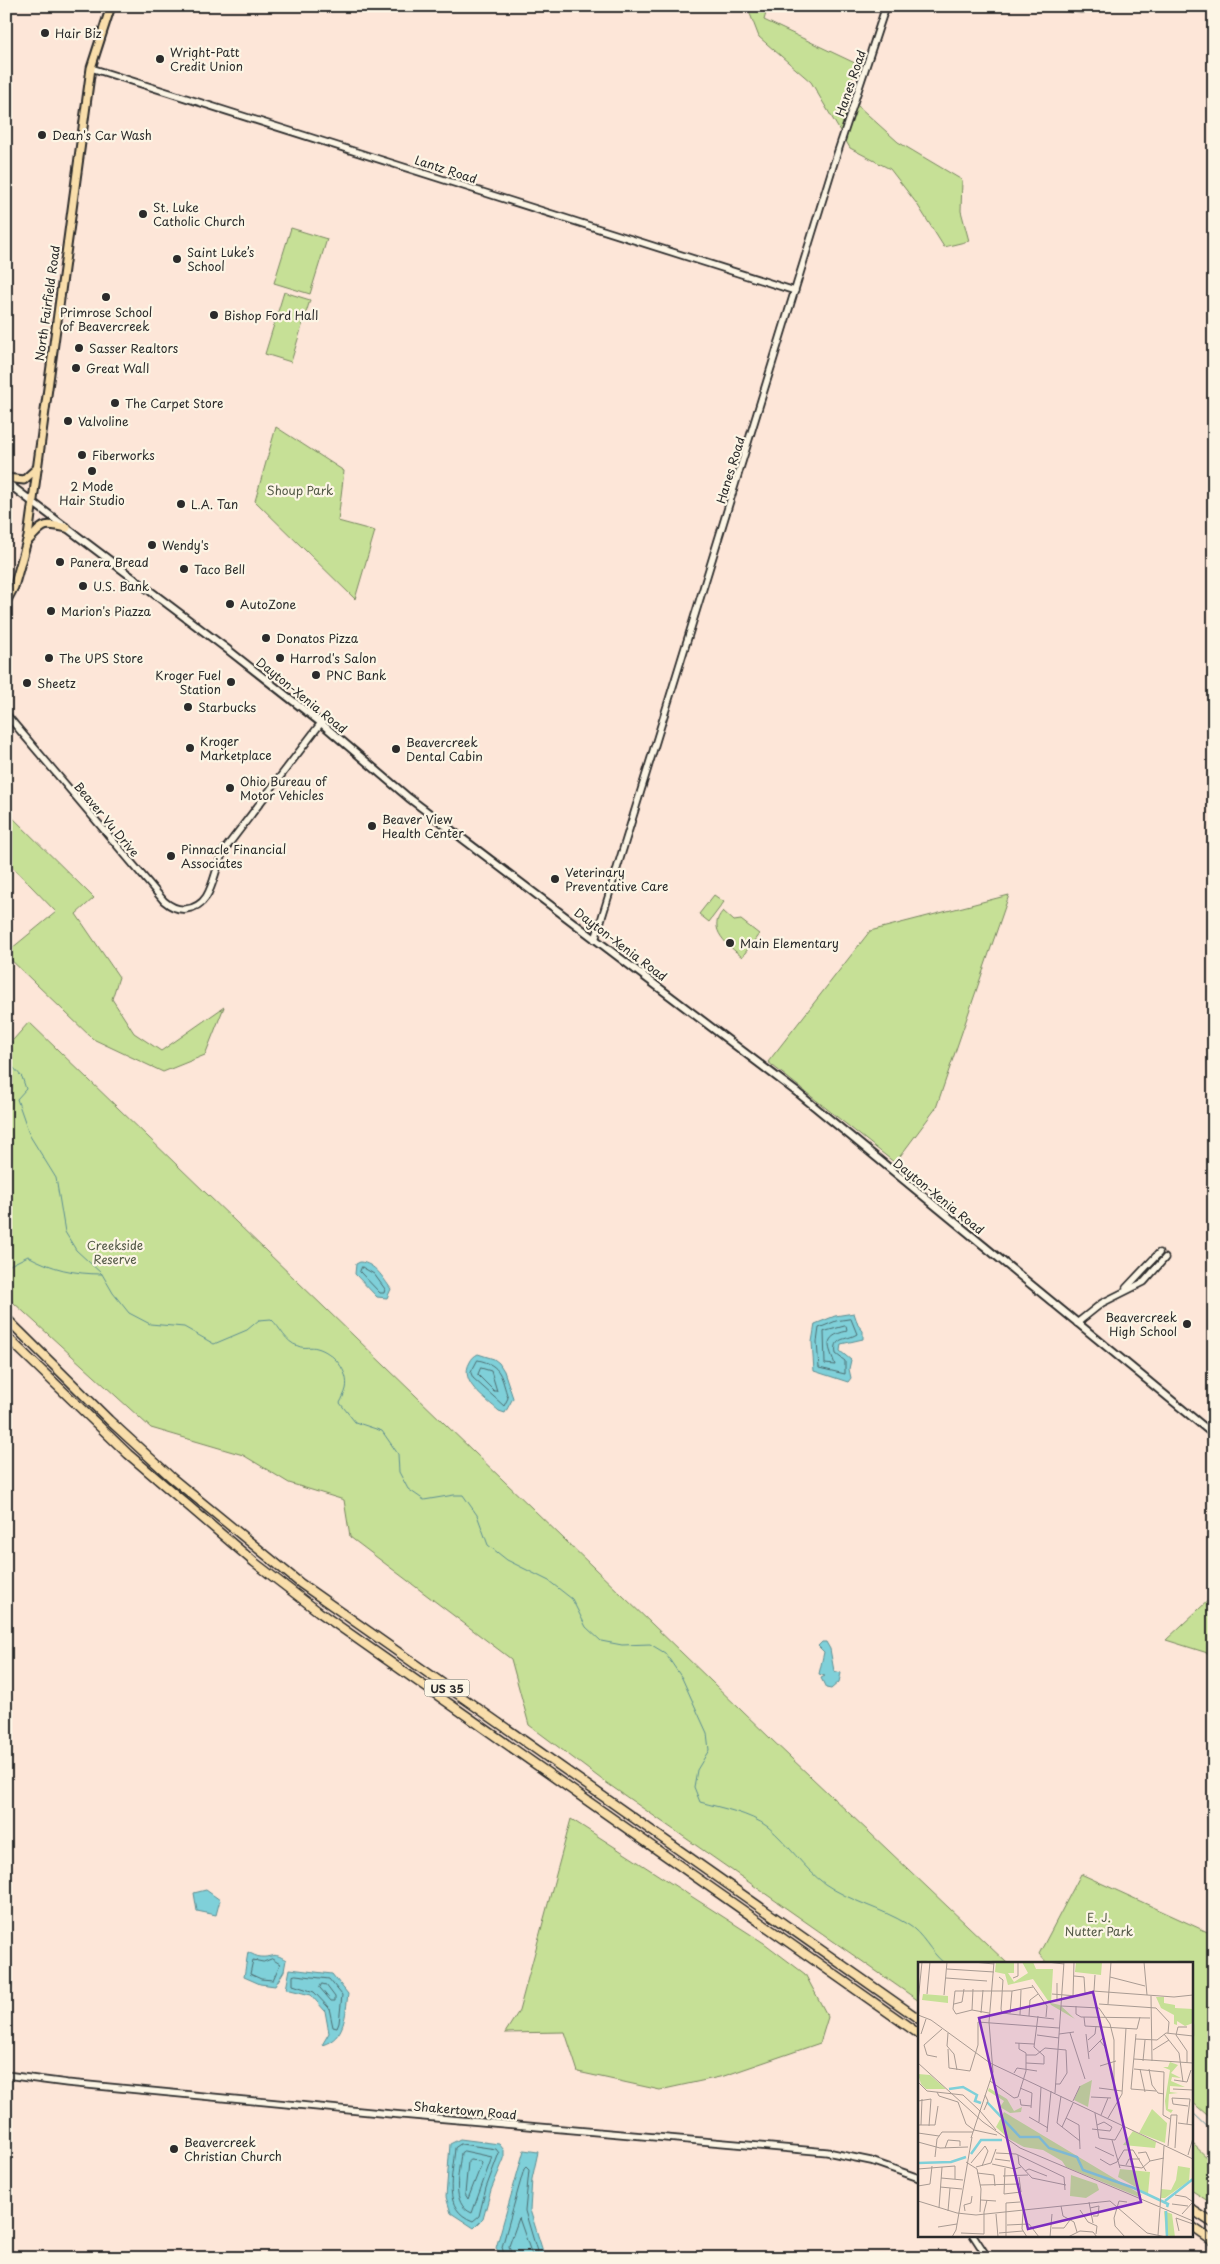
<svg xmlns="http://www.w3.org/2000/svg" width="1220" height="2264" viewBox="0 0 1220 2264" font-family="'Playpen Sans',sans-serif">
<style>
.green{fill:#c6e096;stroke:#788660}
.water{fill:#7fd0d9;stroke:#5d8e93}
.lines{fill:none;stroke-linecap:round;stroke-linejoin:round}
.shore{stroke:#4d6d71;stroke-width:1}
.stream{stroke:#5d8e93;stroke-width:1}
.tertiary-casing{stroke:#2b2b2b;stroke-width:9}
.secondary-casing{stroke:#2b2b2b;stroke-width:10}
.primary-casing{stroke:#2b2b2b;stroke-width:11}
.motorway-casing{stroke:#2b2b2b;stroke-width:11}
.tertiary{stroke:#fcf5e5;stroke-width:5.5}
.secondary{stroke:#fcf5e5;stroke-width:6}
.primary{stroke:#f9deab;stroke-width:7}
.motorway{stroke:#f9deab;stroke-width:8}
.poi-dot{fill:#2b2b2b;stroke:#fcf5e5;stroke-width:2}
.labels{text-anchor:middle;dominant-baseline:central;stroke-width:4.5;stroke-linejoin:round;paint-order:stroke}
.shield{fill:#fcf5e5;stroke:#6a6863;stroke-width:1}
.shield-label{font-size:11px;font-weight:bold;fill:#2b2b2b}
.poi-label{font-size:12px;fill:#2b2b2b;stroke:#fcf5e5;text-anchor:start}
.street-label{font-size:12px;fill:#2b2b2b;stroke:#fcf5e5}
.park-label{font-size:12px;fill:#525846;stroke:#fcf5e5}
.inset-river{fill:none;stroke:#7fd0d9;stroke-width:2.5}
.inset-road{fill:none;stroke:#a99b93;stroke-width:1}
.view{fill:#7b2cbf;fill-opacity:0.15;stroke:#7b2cbf;stroke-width:2.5}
.inset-edge{fill:none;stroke:#2b2b2b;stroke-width:2.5}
</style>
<rect width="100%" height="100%" fill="#fde6d8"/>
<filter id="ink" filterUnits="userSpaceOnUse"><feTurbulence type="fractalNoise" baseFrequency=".02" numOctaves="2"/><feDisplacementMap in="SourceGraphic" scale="10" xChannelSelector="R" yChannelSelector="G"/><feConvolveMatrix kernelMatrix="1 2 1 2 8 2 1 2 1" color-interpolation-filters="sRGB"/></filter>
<g filter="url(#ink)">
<!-- green -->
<g class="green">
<polygon points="747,6 768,6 764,20 857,64 847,96 898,142 962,180 961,211 969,241 944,247 917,204 890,169 850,148 811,82 759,37"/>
<polygon points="291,228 327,239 310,294 274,283"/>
<polygon points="284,292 310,300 291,362 265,354"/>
<polygon points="276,427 344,471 338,521 375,531 355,599 255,501"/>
<polygon points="6,811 94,898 76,914 119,977 112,999 134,1033 161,1051 224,1007 205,1055 163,1072 93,1039 6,955 6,953 56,912 6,860"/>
<polygon points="714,895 724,902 709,922 699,914"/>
<polygon points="1009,895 936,1108 895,1163 768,1062 870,931"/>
<path d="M723,911l11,10 7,-1 18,14 -17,23c-14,-12 -36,-28 -19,-46z"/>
<polygon points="29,1022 771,1739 1007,1963 919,1963 919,2001 601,1779 529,1725 511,1659 350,1537 344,1500 289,1483 243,1455 151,1428 14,1303 6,1295 6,1048"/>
<polygon points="1214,1595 1214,1655 1166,1640"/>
<polygon points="571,1819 764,1943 805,1974 828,2017 820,2043 724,2076 660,2090 578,2072 565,2032 505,2033 519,2011"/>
<polygon points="1081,1874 1214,1935 1214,2121 1191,2101 1191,1963 1047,1963 1039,1954"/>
<polygon points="1191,2142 1214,2164 1214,2203 1211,2203 1191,2190"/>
</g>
<!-- water -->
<g class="water">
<path d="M360,1262c15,1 23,16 31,27l-4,9 -10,-1 -22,-23 1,-10z"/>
<polygon points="854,1313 858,1325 863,1331 863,1339 841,1344 840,1351 851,1360 849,1369 851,1378 848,1382 814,1371 812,1342 815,1324 835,1316"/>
<path d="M478,1354l16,5 5,4 5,8 9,27 -8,15 -6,-2c-13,-12 -41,-29 -29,-49 2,-4 4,-6 8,-8z"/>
<polygon points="822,1642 826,1642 830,1649 834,1671 841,1673 839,1682 831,1689 826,1688 821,1678 825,1676 819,1674 824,1652 818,1646"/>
<polygon points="206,1890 220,1900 216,1915 197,1911 194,1893"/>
<path d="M248,1952c4,2 9,5 13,5 12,1 11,-6 25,3l-2,11 -9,15 -15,-2 -16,-7z"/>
<path d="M290,1969l42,5 16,20c-3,21 -2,44 -26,51l7,-12 -4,-22 -14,-16 -25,-6z"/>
<polygon points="460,2139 499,2144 504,2150 504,2159 491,2190 483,2219 474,2228 451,2213 446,2197 450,2144"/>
<polygon points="524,2150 538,2152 532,2179 530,2210 545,2258 503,2258 496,2248"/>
</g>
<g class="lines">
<!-- shore -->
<g class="shore">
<polygon points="362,1267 374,1274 385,1289 384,1293 380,1293 360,1272"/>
<path d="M851,1319l6,15c-11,7 -24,2 -21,20l9,7v13l-26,-6 -2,-26 2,-14 17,-7z"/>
<path d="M846,1326l1,5c-27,6 -17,17 -12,34l-10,-1 -1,-32z"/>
<path d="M478,1360c24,5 23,17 30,38l-4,8 -31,-28 -2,-5z"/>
<polygon points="481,1368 491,1371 497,1391 494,1391 478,1375"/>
<polygon points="272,1959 280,1964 273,1980 261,1979 250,1974 253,1960 263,1962"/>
<polygon points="296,1975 329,1979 342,1995 339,2023 337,2028 333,2027 329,2008 314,1992 293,1985 293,1976"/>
<polygon points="322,1984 326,1985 335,1997 335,2001 331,2001 320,1988"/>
<path d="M461,2144l35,5 3,4 -13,35 -7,28 -6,5c-32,-12 -20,-45 -18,-73z"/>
<path d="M464,2151l28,6 -20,56c-22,-9 -13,-40 -11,-60z"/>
<polygon points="470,2160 480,2161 482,2163 468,2199 465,2194 468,2162"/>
<polyline points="505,2258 502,2247 524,2169 526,2167 529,2170 525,2211 539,2258"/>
<polyline points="512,2258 509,2246 519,2218 533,2258"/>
</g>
<!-- stream -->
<g class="stream">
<path d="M6,1066l7,1 9,10 4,12 -9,10 13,37 26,42 9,54 11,18 26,24 11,19 16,20 21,11 34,3 30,17 33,-14 12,-10 12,-1c10,9 14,23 27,27 6,3 13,0 19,2 16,4 33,24 29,41 -1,4 -4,10 -6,14l15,19 27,9 16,23 1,18 9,17 16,11 30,-5h9l14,20 11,30 19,15 42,21 23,18 14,28 15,14 21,4 28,-1 15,9 17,25 25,55 2,17 -12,20 -3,17 6,15c21,6 50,11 68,25 19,15 36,42 57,57 26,18 56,24 82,40 16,9 23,28 37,39"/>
<path d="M6,1267l22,-11c24,13 46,18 74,18"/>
<polyline points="1191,2111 1214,2133"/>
</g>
<!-- tertiary casing -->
<g class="tertiary-casing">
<g id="tertiary">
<polyline points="1054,6 1081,9 1106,6"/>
<polyline points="91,68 795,291"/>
<path d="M6,714l158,187c7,6 14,9 22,8 29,-3 26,-39 39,-60l96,-126"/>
<polyline points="595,940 833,166 886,6"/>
<polyline points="1126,1288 1159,1253"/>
<polyline points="1077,1323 1102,1303 1144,1282 1165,1258"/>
<polyline points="6,2075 67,2083 391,2114 827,2152 871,2161 919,2178"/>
<polyline points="973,2235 988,2258"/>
</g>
</g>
<!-- secondary casing -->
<g class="secondary-casing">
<polyline id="secondary" points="6,482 227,649 321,723 409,798 798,1093 1214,1435"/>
</g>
<!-- primary casing -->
<g class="primary-casing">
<g id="primary">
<polyline points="6,478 24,480 37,468"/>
<path d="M27,542c17,-17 14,-20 40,-14"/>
<polyline points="6,602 14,587 28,537 91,68 111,6"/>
</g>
</g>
<!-- motorway casing -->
<g class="motorway-casing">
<g id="motorway">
<polyline points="6,1318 109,1420 172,1478 300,1583 919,2019"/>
<polyline points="6,1336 128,1454 254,1562 319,1612 919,2034"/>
<polyline points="1191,2209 1214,2224"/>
<polyline points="1191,2226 1214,2242"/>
</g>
</g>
<!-- tertiary -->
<use href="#tertiary" class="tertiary"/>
<!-- secondary -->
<use href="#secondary" class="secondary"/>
<!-- primary -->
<use href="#primary" class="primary"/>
<!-- motorway -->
<use href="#motorway" class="motorway"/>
</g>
</g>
<!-- markers -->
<g class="poi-dot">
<circle cx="45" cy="33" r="5"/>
<circle cx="160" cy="59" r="5"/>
<circle cx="42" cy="135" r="5"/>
<circle cx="143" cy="214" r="5"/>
<circle cx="177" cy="259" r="5"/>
<circle cx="106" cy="297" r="5"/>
<circle cx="214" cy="315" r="5"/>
<circle cx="79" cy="348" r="5"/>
<circle cx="76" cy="368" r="5"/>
<circle cx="115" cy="403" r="5"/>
<circle cx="68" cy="421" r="5"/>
<circle cx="82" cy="455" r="5"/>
<circle cx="92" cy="471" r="5"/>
<circle cx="181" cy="504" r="5"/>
<circle cx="152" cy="545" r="5"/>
<circle cx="60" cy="562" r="5"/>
<circle cx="184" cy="569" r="5"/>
<circle cx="83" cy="586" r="5"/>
<circle cx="230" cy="604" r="5"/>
<circle cx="51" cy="611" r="5"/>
<circle cx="266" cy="638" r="5"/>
<circle cx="49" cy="658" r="5"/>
<circle cx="280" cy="658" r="5"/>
<circle cx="316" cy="675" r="5"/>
<circle cx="231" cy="682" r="5"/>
<circle cx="27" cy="683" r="5"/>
<circle cx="188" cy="707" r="5"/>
<circle cx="190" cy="748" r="5"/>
<circle cx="396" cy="749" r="5"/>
<circle cx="230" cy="788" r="5"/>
<circle cx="372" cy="826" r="5"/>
<circle cx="171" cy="856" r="5"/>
<circle cx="555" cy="879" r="5"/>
<circle cx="730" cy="943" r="5"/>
<circle cx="1187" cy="1324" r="5"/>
<circle cx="174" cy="2149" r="5"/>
</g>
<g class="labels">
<!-- shield labels -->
<rect class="shield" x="424.5" y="1679.5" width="45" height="17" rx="4"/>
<g class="shield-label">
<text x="447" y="1688">US 35</text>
</g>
<!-- poi labels -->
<g class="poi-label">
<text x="55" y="33">Hair Biz</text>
<text x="170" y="52">Wright-Patt<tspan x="170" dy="14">Credit Union</tspan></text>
<text x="52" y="135">Dean's Car Wash</text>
<text x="153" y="207">St. Luke<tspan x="153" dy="14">Catholic Church</tspan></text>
<text x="187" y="252">Saint Luke’s<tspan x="187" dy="14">School</tspan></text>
<text x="106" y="312" text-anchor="middle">Primrose School<tspan x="106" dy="14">of Beavercreek</tspan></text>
<text x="224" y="315">Bishop Ford Hall</text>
<text x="89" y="348">Sasser Realtors</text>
<text x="86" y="368">Great Wall</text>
<text x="125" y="403">The Carpet Store</text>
<text x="78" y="421">Valvoline</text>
<text x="92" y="455">Fiberworks</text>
<text x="92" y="486" text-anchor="middle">2 Mode<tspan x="92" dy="14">Hair Studio</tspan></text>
<text x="191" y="504">L.A. Tan</text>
<text x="162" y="545">Wendy's</text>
<text x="70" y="562">Panera Bread</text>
<text x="194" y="569">Taco Bell</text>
<text x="93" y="586">U.S. Bank</text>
<text x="240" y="604">AutoZone</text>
<text x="61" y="611">Marion's Piazza</text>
<text x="276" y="638">Donatos Pizza</text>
<text x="59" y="658">The UPS Store</text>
<text x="290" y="658">Harrod's Salon</text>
<text x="221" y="675" text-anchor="end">Kroger Fuel<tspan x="221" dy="14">Station</tspan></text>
<text x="326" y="675">PNC Bank</text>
<text x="37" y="683">Sheetz</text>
<text x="198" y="707">Starbucks</text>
<text x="200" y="741">Kroger<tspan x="200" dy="14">Marketplace</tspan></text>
<text x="406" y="742">Beavercreek<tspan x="406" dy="14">Dental Cabin</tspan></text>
<text x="240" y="781">Ohio Bureau of<tspan x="240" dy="14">Motor Vehicles</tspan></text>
<text x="382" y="819">Beaver View<tspan x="382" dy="14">Health Center</tspan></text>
<text x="181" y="849">Pinnacle Financial<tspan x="181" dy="14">Associates</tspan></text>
<text x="565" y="872">Veterinary<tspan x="565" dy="14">Preventative Care</tspan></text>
<text x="740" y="943">Main Elementary</text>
<text x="1177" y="1317" text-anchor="end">Beavercreek<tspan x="1177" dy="14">High School</tspan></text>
<text x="184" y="2142">Beavercreek<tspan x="184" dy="14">Christian Church</tspan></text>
</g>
<!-- street labels -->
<g class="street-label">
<text transform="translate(850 83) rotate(-71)">Hanes Road</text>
<text transform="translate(446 169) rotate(18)">Lantz Road</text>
<text transform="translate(47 303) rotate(-82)">North Fairfield Road</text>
<text transform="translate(730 470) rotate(-73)">Hanes Road</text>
<text transform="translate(302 695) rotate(39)">Dayton-Xenia Road</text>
<text transform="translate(107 819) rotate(50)">Beaver Vu Drive</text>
<text transform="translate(621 944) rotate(37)">Dayton-Xenia Road</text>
<text transform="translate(939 1196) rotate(39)">Dayton-Xenia Road</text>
<text transform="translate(465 2110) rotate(5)">Shakertown Road</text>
</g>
<!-- park labels -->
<g class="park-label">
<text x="300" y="490">Shoup Park</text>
<text x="115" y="1245">Creekside<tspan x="115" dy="14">Reserve</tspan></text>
<text x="1099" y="1917">E. J.<tspan x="1099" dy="14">Nutter Park</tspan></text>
</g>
</g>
<!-- overview -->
<g transform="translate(918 1962)">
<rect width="275" height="275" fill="#fde6d8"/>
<path d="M78,0h18v11h-6l6,9 14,-9 -6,-11h11l3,7h17l-2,34 9,2 15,14 -24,-14 -18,-26 -25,6 -3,-11 -10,-2zM158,0h26l-1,13 -26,-3zM5,32l25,2v7l-26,-3zM238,35h8v6l11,2v3l18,1v14l-8,3 -8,-5v4l-3,-1v-9l-13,-7zM252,100l8,3 -7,8 10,5 -9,-1 -1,4 14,6 -15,-1v6l8,1 -9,1 -1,15 5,1 -2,3 -5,-3 -1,-9 5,-31 -7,-3h5zM0,112l12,1 16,14h-20l-5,-5zM174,118l-4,27 -14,-7 6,-14zM71,126l18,11 7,12 8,-4 -1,5 -11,1 -10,-6 4,-6 -16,-10zM234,147l15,14 -2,20 -26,-10zM86,150l138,83 -3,2 -73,-30 -4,-6 -19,-11 -19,-3 -15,-8 -13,-12zM215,169l23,11 -1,6 -32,-3zM260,204l12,2 -1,13 -24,17h-4v-9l10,1 5,-10zM202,207l30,3 -2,22 -30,-17zM153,213l26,9 2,6 -13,8 -16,-2zM246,249l8,3 3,23 -9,-2z" fill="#c6e096"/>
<path class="inset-river" d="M31,127l14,-2 14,8 -2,6 6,2M69,140l33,35h19l10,11 28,9 6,13 51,18 34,16 -1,3M53,192l10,-14h21M0,201l33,-1 15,-5M247,239l28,-22M248,249l1,26"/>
<path class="inset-road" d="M55,0l21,2M129,0l17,2M226,0l3,33M29,7l47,3M156,14l10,1 1,16M81,15l4,3 -2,29M192,15l35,9M28,16l41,3M95,16l5,-2v-14M114,23l15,21 -1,11M176,29l1,-16M9,32l3,-32M134,32l25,2 16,-5 81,6 19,-2M26,33l3,-33M155,34l1,-34M233,34l1,65M139,39v-18M0,40l4,-40M36,42l8,-2 2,-13M181,42l57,4 13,14 -1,11M190,42l3,-42M143,44l38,2M158,44v8l5,3 69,1M181,46l11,16 4,16v50M83,47l1,4 52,6M54,48l1,-21M63,51l2,-23M71,51l-17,-3 -16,4 -3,-5 2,-18h57l21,-4M92,51l2,-22M0,53l13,5 59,43 203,96M102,53l1,-25M111,54l1,-16 8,-6M166,55l1,9 52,3 3,-12M30,71l-1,13 7,8 3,16M152,71l15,46M3,72l5,-15M141,72l15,-2M168,72l3,25M218,72l-5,55 25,2M246,72l15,19 4,29M119,73l22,3M218,77l21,1 9,-7 27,3M170,78l7,-6 1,-8M182,79l5,6 4,15M97,81l19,1M30,87l1,19 21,3 8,-26v-23l81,6M235,88l16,-10M171,90l15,-15M108,93h10l9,-7 21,2 1,23 -7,11h-5M19,95l-10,-2 -3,-10 18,-16M216,97l59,4M225,99l2,-21M0,101l65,59 37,26 173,73M108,101l18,1v-8l-10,-9 4,-31M269,101v-12l-11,-16 2,-8h9M182,104l16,-5M216,107l30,3 -1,43 7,4M222,107l5,23M231,107l3,16 6,8 6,1M96,111l3,-5 20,3M256,118l13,2 4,-12M72,119l24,17 4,-1M0,120l9,9 36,4 17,16M102,126l12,5 -1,15M181,126l23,3M255,127l20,1M19,130l2,4 19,6 8,22 8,6M137,131l9,-131M143,134l-4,27 23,18M100,135l8,-26v-18l-7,-4v-6M173,135l20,1M102,137l1,6 10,1M0,139l13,-2 -2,27M155,139l7,-15M66,148l4,-9 -3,-6M62,149l16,19M177,151l4,25 16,2 8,-14M183,153l7,-17M111,155l19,11M148,156l13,7 1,24M190,156l14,-24 4,-66M121,160l2,-35M260,161l15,2M269,162l3,-25 -18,-1 1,6 15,2M0,163h17l3,-19M3,163l1,-26M179,163l7,-3 8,5M144,165l11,-24M174,167l18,2 2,-4M56,168l23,5M129,170l4,-41M0,171l21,3M53,176l22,-66 -4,-50 5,-60M194,178l8,28M0,180l22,6 28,-1M250,184l3,-31h6l-2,33M177,185l19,9M27,186l3,-8 12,1v5M78,191l20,1 48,23 1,13M220,191l8,-1 4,9M100,193l1,9 13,14 34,7M270,193l5,-17M17,195l2,-18 5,-7h31M77,197l15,2M182,197l10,6 7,-3M48,200l11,7 4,20 -1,23M199,200l7,-12h9l13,21M53,201l14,-17 3,5 -6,15M74,202l23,5 6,-2M201,203l23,3 8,-7 14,-3M208,203l3,-6h11M58,205l15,-4 5,-14M0,207l37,-3v13M107,209l4,-2 18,7M59,211l17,2 1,11M85,214l25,-1M23,216l22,2M62,223l40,-1M0,224l12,-2 2,-18M22,225l22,2M86,232l17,-2 -2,-15M86,232l1,-26M257,233l11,2 7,5M63,238l15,1M0,239l39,12 19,2 134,-14 37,32 19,4M171,240l4,21M254,242l16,2M143,244l2,10 11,6 3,10M242,245l4,-61M21,246l3,-41M172,246l9,-2 -1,10h-5M162,248l8,12 9,4 -1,8M30,249l2,-23M47,249l-1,-6 7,-2 1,-7M105,249l-1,18 5,8M88,250v25M88,250v-9l14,-1M78,252l2,23M264,252l11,-12M89,263l22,-1 10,13M20,265l19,-3M134,266h12l6,-8M261,269l-3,-13 17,6M43,271l23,1v-22l3,-12M81,271l24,-2M240,273l2,-27M34,275l4,-7 16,-93M132,275l2,-23M150,275l12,-6 13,1 4,5M207,275l-10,-11 -1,-8 5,-17 8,1"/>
<path class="view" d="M175,30l48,210 -113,27 -49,-211z"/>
<rect width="275" height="275" class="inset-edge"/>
</g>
<!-- margin -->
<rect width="1220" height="2264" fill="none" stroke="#fcf5e5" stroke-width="25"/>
<rect x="12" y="12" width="1195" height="2239" fill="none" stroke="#2b2b2b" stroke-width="2" filter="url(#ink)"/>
</svg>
